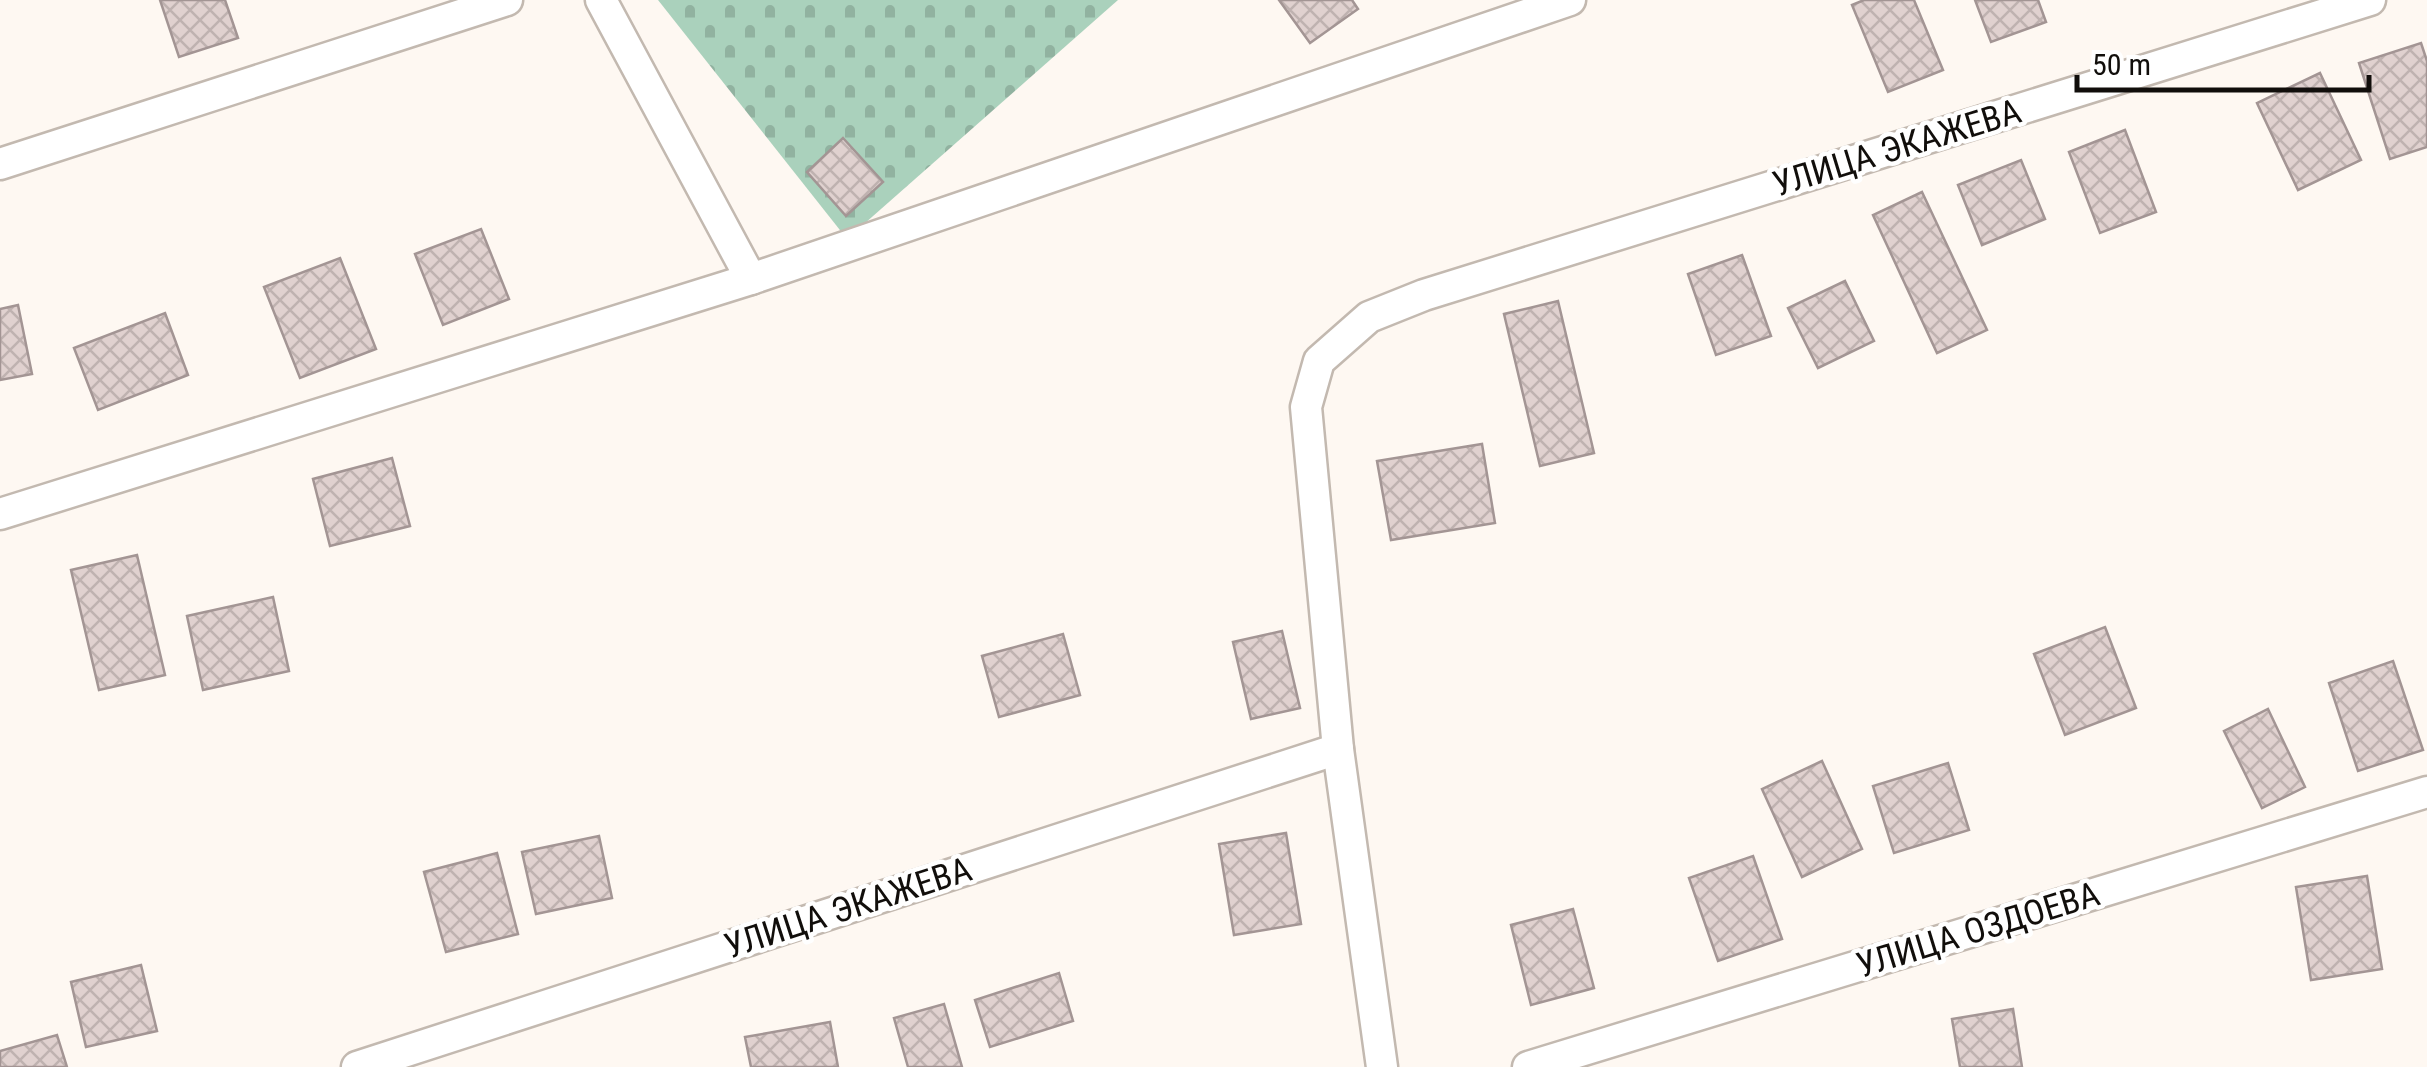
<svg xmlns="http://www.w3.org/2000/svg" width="2427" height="1067" viewBox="0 0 2427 1067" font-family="'Roboto Condensed',sans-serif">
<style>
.cemetery{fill:url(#cemetery-stones)}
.building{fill:url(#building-cross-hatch);stroke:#a39594;stroke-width:2.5}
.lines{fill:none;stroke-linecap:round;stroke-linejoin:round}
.minor-casing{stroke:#c3b9b0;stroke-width:35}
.minor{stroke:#fff;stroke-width:30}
.labels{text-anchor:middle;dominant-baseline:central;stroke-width:9;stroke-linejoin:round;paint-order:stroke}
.street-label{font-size:35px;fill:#110e0b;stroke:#fff}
</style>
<defs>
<pattern id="cemetery-stones" width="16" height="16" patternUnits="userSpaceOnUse" patternTransform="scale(2.5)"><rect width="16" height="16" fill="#aad1bc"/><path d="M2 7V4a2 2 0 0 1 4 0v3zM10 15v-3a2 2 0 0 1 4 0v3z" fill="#91b2a0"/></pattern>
<pattern id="building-cross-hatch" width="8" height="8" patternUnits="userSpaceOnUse" patternTransform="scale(2.5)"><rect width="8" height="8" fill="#e0d1cf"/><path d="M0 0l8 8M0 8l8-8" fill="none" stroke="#bfb2b0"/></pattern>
</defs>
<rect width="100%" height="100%" fill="#fef8f2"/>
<!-- cemetery -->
<polygon class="cemetery" points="658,0 1118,0 847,239"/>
<!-- building -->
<g class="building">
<polygon points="160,0 225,0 238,38 179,57"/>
<polygon points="1279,0 1352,0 1358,9 1310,43"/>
<polygon points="1864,0 1914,0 1943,70 1888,92 1852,5"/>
<polygon points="1975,0 2038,0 2046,22 1991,42"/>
<polygon points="2421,43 2427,61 2427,147 2390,159 2359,63"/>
<polygon points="2320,73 2361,160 2298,190 2257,103"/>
<polygon points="2125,130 2156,212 2100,233 2069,152"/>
<polygon points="843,138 883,182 846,216 807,172"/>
<polygon points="2021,160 2045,219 1982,245 1958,185"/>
<polygon points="1922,192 1987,330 1937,353 1873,215"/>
<polygon points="481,229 509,299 443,325 415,254"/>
<polygon points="1742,255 1771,336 1716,355 1688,274"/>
<polygon points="340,258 376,349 300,378 264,287"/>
<polygon points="1845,281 1874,341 1818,368 1788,308"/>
<polygon points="1558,301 1594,453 1540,466 1504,314"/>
<polygon points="18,305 32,374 0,380 0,309"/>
<polygon points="165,313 188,375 98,410 74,348"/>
<polygon points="1482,444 1495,523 1391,540 1377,461"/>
<polygon points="392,458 410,526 330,546 313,479"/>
<polygon points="137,555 165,675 99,690 71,570"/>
<polygon points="273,597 289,671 203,690 187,616"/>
<polygon points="2105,627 2136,708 2065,735 2034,654"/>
<polygon points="1282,631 1300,708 1251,719 1233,642"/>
<polygon points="1063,634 1080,695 999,717 982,656"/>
<polygon points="2393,661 2423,750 2358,771 2329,683"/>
<polygon points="2268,709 2305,787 2262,808 2224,731"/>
<polygon points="1822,761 1862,849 1802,877 1762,789"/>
<polygon points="1948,763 1969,830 1894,853 1873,786"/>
<polygon points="1286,833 1301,924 1234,935 1219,844"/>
<polygon points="599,836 612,898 536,914 522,852"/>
<polygon points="497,853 518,934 446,952 424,872"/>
<polygon points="1753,856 1782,939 1718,961 1689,878"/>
<polygon points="2367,876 2382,969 2311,980 2296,887"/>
<polygon points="1573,909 1594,988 1531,1005 1511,925"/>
<polygon points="141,965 157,1031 86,1047 71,982"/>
<polygon points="1059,973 1073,1021 990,1047 975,1000"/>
<polygon points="944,1004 962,1067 908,1067 894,1018"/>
<polygon points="2013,1009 2022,1067 1960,1067 1952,1019"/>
<polygon points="830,1022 838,1067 751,1067 745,1037"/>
<polygon points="57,1035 67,1067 0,1067 0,1051"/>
</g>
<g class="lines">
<!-- minor casing -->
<g class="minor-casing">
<g id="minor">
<polyline points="601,0 751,279"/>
<polyline points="0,164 507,0"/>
<polyline points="0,514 751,279 1570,0"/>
<polyline points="357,1067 1338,749"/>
<polyline points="1382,1067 1338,749 1306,407 1319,361 1369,317 1424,295 2370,0"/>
<polyline points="1528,1067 2427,792"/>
</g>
</g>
<!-- minor -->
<use href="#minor" class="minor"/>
</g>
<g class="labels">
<!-- street labels -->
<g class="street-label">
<text transform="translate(1897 148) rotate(-17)">УЛИЦА ЭКАЖЕВА</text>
<text transform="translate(848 908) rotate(-18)">УЛИЦА ЭКАЖЕВА</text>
<text transform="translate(1978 930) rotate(-17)">УЛИЦА ОЗДОЕВА</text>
</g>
</g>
<!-- scale -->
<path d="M2077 75v15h292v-15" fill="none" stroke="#110e0b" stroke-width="5"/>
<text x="2092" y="75" font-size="30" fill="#110e0b" stroke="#ffffff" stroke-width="8" paint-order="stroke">50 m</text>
</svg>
